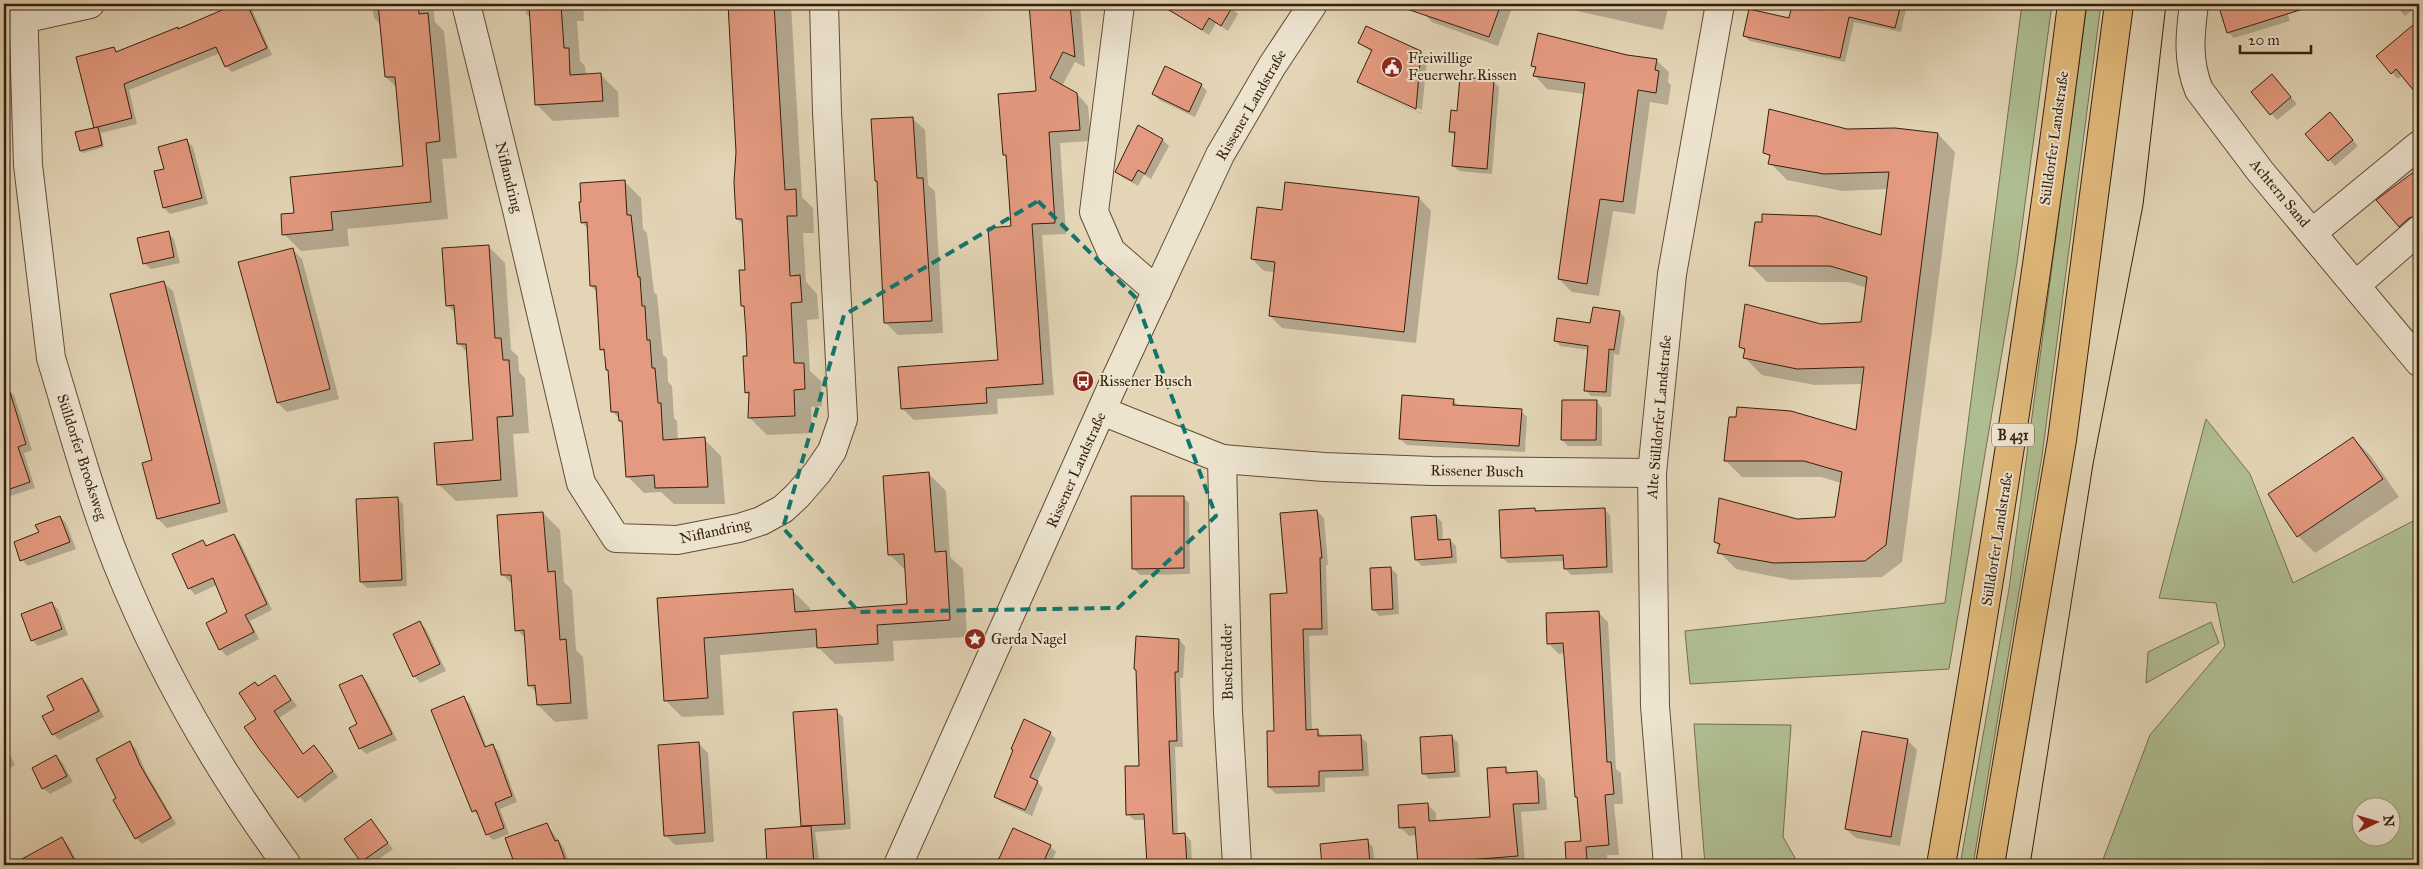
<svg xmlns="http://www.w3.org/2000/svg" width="2423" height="869" viewBox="0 0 2423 869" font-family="'IM FELL Great Primer',serif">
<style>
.green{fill:#afbe91;stroke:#736e4e;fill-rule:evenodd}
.shadow{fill:#0003}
.building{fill:#e49a80;stroke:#371f0b}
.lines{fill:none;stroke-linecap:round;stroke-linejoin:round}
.minor-casing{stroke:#624c36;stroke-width:30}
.highway-casing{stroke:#371f0b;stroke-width:30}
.minor{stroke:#ede4d0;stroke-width:28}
.highway{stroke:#e2ba7b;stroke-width:28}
.tram{stroke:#371f0b;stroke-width:1}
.marked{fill:none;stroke:#0f766e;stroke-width:4;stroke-dasharray:10 6;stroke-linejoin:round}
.labels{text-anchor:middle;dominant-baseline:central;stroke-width:4;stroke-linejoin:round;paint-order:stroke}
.shield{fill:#ede4d0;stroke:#6e5a46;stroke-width:1}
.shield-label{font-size:14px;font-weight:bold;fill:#371f0b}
.poi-label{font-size:15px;fill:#371f0b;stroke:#ede4d0;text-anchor:start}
.street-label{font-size:15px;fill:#371f0b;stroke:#ede4d0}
</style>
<rect width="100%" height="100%" fill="#e3d5b6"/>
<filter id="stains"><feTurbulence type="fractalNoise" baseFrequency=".004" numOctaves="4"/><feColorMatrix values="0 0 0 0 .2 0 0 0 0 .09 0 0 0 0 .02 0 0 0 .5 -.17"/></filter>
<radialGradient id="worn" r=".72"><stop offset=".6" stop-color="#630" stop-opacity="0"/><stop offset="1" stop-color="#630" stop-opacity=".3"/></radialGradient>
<!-- green -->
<g class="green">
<polygon points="2022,4 2052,4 2017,263 1949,669 1690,684 1685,631 1945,603"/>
<polygon points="2087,4 2101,4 2042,456 1973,865 1960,865 2009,589"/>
<path d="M2206,419l44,55 43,109 126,-65v336l-3,11h-315l49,-130 75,-89 -9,-43 -57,-5zM2390,806v30h-30v-30z"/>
<polygon points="2211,622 2219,643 2146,683 2148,652"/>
<polygon points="1694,724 1791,725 1783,837 1799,865 1705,865"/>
</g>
<!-- shadow -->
<g class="shadow">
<polygon points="239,4 248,4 251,7 272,55 232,72 226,66 220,53 129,90 137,124 101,133 104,147 83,153 81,150 95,129 114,48 118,52 177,28 179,30"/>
<polygon points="372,4 433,4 435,22 444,31 457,158 442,159 448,219 347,229 349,246 301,251 284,234 295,214 405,167 397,88 386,77 381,25 374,18"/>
<polygon points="526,4 583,4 584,21 577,21 580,61 585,66 586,76 601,75 618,92 619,117 553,121 536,104 531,18 526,14"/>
<polygon points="729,4 791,4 802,197 813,208 814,233 803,233 806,282 817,294 819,319 807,320 810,371 821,381 822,406 811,407 812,433 767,435 750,418 750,396 746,392 749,357 746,309 742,305 746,271 743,224 737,219 737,152"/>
<polygon points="1030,4 1080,4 1085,67 1075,62 1062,86 1077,94 1088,106 1091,141 1060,143 1066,234 1042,235 1054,395 997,399 998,414 914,420 903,409 999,361 1012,227 1008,159 1004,155 1037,92"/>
<polygon points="1182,4 1227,4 1238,14 1228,31 1216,23 1209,35 1176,13"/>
<polygon points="1415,4 1512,4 1513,5 1498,46 1432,22"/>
<polygon points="1556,4 1669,4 1663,30 1559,7"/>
<polygon points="1794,4 1901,4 1906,9 1901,32 1854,22 1845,62 1750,41 1744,36 1790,20"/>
<polygon points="2219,4 2285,4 2290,21 2234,38 2228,32"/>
<polygon points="2394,4 2419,4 2419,5 2405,16"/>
<polygon points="2414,37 2419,43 2419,94 2403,75 2398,79 2392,73"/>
<polygon points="1359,43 1420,52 1427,59 1422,110 1364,84 1364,87 1421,113 1422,111 1422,114 1365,88 1359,82 1372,52"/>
<polygon points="1627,56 1656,60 1669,72 1668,82 1671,85 1668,105 1650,102 1635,214 1613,211 1599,296 1572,292 1559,279 1585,94 1547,89 1535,76 1536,70 1532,65"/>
<polygon points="1494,82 1499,87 1492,174 1459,171 1453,166 1456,137 1450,131 1458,113"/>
<polygon points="2278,82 2297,104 2277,120 2253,92"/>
<polygon points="1201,85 1207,91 1195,117 1159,100 1153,94"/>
<polygon points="912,118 925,130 928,185 935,191 943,333 898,335 885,322 878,183 876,180"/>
<polygon points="2336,120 2358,146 2335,166 2307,134"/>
<polygon points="1138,127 1163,140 1169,146 1151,179 1144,175 1138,186 1122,177 1116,171"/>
<polygon points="1847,131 1938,134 1955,152 1902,562 1882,577 1792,580 1736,569 1719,552 1720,547 1715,542 1797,520 1836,518 1841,483 1821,477 1742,477 1725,460 1857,432 1863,384 1815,385 1762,375 1745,358 1746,352 1740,347 1821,325 1862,323 1867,288 1848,282 1767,282 1750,265 1882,237 1888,189 1842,191 1787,180 1770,163 1771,158 1765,152"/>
<polygon points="187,141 193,147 208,204 170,214 164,208 165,170"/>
<polygon points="2419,169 2419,223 2406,232 2378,201"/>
<polygon points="624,181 641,198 643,229 647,233 654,292 657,295 663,355 667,358 668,382 672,386 674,418 677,421 678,440 704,439 721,456 725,504 674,504 661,492 644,493 627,476 624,424 613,412 610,373 607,370 606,354 601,349 598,293 591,286 588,229 582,222"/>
<polygon points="1286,183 1419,198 1431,211 1416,343 1282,328 1270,316 1275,272 1264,271 1252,259 1283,211"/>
<polygon points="168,233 174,239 180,263 151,269 144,263"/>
<polygon points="488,246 505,263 511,350 518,356 519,372 525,378 529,433 513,434 518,497 456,501 438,484 475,441 468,353 459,344 456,314 447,305"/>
<polygon points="292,249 302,259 339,399 287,412 278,403"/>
<polygon points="2419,252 2419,263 2414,257"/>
<polygon points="163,282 173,291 228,512 167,528 158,519 153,461"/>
<polygon points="1620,312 1625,318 1619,355 1614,354 1611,397 1591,396 1586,390 1589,350 1560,346 1555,340"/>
<polygon points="8,389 14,395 32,450 24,453 35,488 4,498 4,390"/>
<polygon points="1453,400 1460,407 1521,411 1527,417 1525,452 1407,445 1400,439"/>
<polygon points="1596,401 1602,408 1602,446 1568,446 1562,440"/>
<polygon points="2353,438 2370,455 2399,497 2315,553 2298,536"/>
<polygon points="929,474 946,491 950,557 963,569 967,637 893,641 894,661 835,664 818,647 720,655 724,715 682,717 665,700 659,599 793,591 810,608 810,612 909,606 907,572 889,554"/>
<polygon points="1183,497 1189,503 1190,574 1140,575 1133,568"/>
<polygon points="397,498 403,504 407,586 367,588 361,582"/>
<polygon points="1604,509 1610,515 1613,573 1571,575 1565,568 1565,561 1508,563 1502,557 1500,511"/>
<polygon points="1317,511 1324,518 1328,565 1326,565 1328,635 1309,636 1312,731 1317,731 1324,737 1360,736 1367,743 1369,776 1325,778 1325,792 1276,794 1269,787 1288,594"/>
<polygon points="543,513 560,530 564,582 572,590 576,650 583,657 588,719 555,722 538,705 537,693 529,685 526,639 517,630 513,585 503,575"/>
<polygon points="1436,516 1442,522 1443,541 1450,540 1456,546 1457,563 1422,566 1416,560"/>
<polygon points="60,517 66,523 76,549 28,566 22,560 40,533"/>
<polygon points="234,535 240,542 272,610 250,621 259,639 227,656 220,649 207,624 229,613 217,585 195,595 189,588 203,542 208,546"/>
<polygon points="1390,568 1397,574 1399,614 1379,616 1373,609"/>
<polygon points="51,603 58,609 68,635 38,646 32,640"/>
<polygon points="1598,612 1608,622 1616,769 1621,773 1623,804 1614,804 1619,855 1607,855 1608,865 1568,865 1566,843 1582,842 1579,799 1576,797 1565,653 1559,654 1549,644"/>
<polygon points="420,623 426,629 446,671 420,683 414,676"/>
<polygon points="1179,640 1185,646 1183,678 1180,678 1183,747 1175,747 1178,835 1185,834 1191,841 1192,865 1148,865 1146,820 1134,820 1128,814"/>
<polygon points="274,676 297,706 279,718 304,755 320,753 338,777 305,803 261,750 258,719 259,687"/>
<polygon points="362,676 368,683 397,740 366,754 360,748"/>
<polygon points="82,679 88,685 104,717 59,740 53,734"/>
<polygon points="464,698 470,704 487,748 492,745 498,751 517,802 500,809 509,834 493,840 487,834 480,816 473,811"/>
<polygon points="836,711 843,717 851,829 815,832 820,865 768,865 766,830 804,828 802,826"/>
<polygon points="1050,733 1056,739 1037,782 1043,788 1032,816 1001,802 995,796"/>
<polygon points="1452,737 1458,743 1460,777 1429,779 1423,773"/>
<polygon points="1908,741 1917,750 1900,846 1856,838 1846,829"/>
<polygon points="4,742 15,765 4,771"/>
<polygon points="130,743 136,749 146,772 176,824 142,844 136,838 118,799"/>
<polygon points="698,743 708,753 714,842 675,845 665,835"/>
<polygon points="56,756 62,762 73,782 50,794 43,788"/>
<polygon points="1505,768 1511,774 1537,772 1545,780 1547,810 1521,812 1525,863 1419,865 1417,835 1409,836 1401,828 1428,805 1436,813 1436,822 1492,818"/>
<polygon points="371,821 393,849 371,865 365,865 362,862"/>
<polygon points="547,825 564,848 570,865 516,865 507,839"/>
<polygon points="1014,829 1050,846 1056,852 1050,865 997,865"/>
<polygon points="61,838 68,845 79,865 36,865 31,856"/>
<polygon points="1367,841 1373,847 1375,865 1314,865 1313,860 1322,859"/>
</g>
<!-- building -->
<g class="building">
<polygon points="236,4 247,4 267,48 225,67 216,47 124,84 132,118 94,128 76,57 114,47 116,52 178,27 178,29"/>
<polygon points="378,4 418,4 419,14 428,13 440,141 426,143 431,202 331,212 333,230 282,235 281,214 294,213 290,177 403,166 395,77 385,77"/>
<polygon points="529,4 561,4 564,48 569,48 570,75 601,73 603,101 535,105"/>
<polygon points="728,4 774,4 785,190 796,189 797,216 787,216 790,276 800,275 802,302 791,303 794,363 804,363 805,389 794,390 795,416 748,418 749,392 745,393 743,356 747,356 746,333 744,306 741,306 739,270 745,270 742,219 736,219 734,182 736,152"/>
<polygon points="1029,4 1070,4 1075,57 1063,52 1050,78 1077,93 1080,130 1049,132 1055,223 1032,224 1043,384 986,388 987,403 901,409 898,367 998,360 988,228 1011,226 1006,155 1003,155 998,94 1036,91"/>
<polygon points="1159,4 1234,4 1221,26 1209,18 1202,30"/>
<polygon points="1402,4 1501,4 1489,37 1401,7"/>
<polygon points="1820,4 1901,4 1895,28 1849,17 1840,58 1743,36 1749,9 1789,18 1792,5 1819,10"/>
<polygon points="2218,4 2306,4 2306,8 2227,33"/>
<polygon points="2419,20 2419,97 2396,69 2391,74 2376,56"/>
<polygon points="1366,26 1421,51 1416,109 1357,82 1372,50 1358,43"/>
<polygon points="1538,33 1627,55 1657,59 1655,70 1659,71 1656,93 1638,90 1623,202 1600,199 1587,284 1558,279 1585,83 1533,76 1536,67 1531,66"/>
<polygon points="1165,66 1202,84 1189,112 1152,94"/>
<polygon points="2272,74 2291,97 2270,115 2251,92"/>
<polygon points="1460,77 1494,80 1487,169 1452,166 1455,132 1449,132 1451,110 1457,111"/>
<polygon points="1769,109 1847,129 1895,128 1938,133 1886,545 1865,561 1774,563 1717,553 1720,544 1714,542 1719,498 1797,519 1835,517 1842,472 1804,461 1724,461 1729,417 1736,417 1737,407 1791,411 1856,430 1864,367 1797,369 1743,358 1745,349 1739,347 1745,304 1821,324 1861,322 1867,277 1830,266 1749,266 1755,222 1762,222 1762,214 1817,216 1881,235 1889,172 1824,174 1768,164 1770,155 1763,153"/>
<polygon points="2330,112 2353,140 2328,161 2305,134"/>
<polygon points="913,117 917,178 923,178 932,321 884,323 877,181 875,181 871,119"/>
<polygon points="1138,125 1163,139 1145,174 1138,170 1132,181 1115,172"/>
<polygon points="98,127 102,145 80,151 75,132"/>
<polygon points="187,139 202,198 163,208 154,171 164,169 158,147"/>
<polygon points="2419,168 2419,215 2409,218 2399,227 2376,200"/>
<polygon points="625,180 627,215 631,215 638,277 640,277 642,306 645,306 647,340 650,340 652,368 655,368 658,403 661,403 663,440 705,437 708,487 655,488 654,475 626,477 622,421 619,421 618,412 611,412 608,370 606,370 604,349 600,350 596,286 590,286 587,222 581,223 579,202 581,202 580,183"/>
<polygon points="1285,182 1419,197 1404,332 1269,316 1275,262 1251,259 1257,207 1282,210"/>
<polygon points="169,231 174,257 143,264 137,238"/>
<polygon points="489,245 495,338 501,338 503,360 509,360 513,416 497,417 501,480 437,485 434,443 473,440 466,344 457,344 454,305 446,306 442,248"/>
<polygon points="293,248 330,389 277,403 238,262"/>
<polygon points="164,281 220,503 157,519 142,463 152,460 110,294"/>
<polygon points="1593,307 1620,311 1614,350 1609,349 1606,392 1584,391 1588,346 1554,341 1557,318 1590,323"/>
<polygon points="4,386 8,386 26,444 18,447 30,482 4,491"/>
<polygon points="1402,395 1454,399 1453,405 1522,409 1519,446 1399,439"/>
<polygon points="1562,400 1597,400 1596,440 1561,440"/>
<polygon points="2353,437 2383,479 2297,537 2268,494"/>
<polygon points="929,472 935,552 946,551 950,620 877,625 878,644 817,648 816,629 704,638 708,698 664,701 657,598 793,589 795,612 907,604 904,554 888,555 883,476"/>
<polygon points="1131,496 1184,496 1184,568 1132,569"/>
<polygon points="398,497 402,580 360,582 356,499"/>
<polygon points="1535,508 1535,511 1605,508 1607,567 1564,569 1563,555 1501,558 1499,510"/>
<polygon points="1317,510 1322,558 1320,558 1322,629 1303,629 1306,730 1318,729 1318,736 1361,735 1363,770 1319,771 1319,786 1268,787 1267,731 1274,731 1270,594 1287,593 1280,513"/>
<polygon points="543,512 548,572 555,571 560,640 566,639 571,703 537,705 535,685 528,686 524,630 515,631 511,575 501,575 497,515"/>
<polygon points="1436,515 1438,540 1450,539 1452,557 1415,560 1411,517"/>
<polygon points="60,516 70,542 20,561 14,542 39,532 35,525"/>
<polygon points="234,534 267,604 245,615 254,632 219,650 206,623 227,612 213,578 188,589 172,554 203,540 206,546"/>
<polygon points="1391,567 1393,609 1372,610 1370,568"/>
<polygon points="52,602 62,629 31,641 21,614"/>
<polygon points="1599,611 1607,762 1611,762 1614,794 1605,795 1609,845 1586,847 1587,859 1566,861 1565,842 1581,841 1577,797 1575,797 1563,643 1547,644 1546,613"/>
<polygon points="420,621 440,664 413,677 393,634"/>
<polygon points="1136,636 1179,639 1178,672 1175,672 1177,741 1169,741 1173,834 1185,833 1187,865 1147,865 1144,814 1126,815 1125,766 1139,766 1136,670 1134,669"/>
<polygon points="275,675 291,700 274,711 303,754 314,745 333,771 298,798 260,750 244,727 256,719 239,693 255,682 258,686"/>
<polygon points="362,675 392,734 359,749 349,728 357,724 339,685"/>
<polygon points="82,678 99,711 52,735 42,716 54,710 47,696"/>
<polygon points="464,696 485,747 493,744 512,796 495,803 504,828 486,835 476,810 472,812 431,710"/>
<polygon points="837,709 845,824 801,826 793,712"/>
<polygon points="1024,719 1051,732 1030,777 1038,781 1025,810 994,797 1013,750 1011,749"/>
<polygon points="1862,731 1908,739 1891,837 1845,829"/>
<polygon points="1452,735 1455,772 1422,774 1420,737"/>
<polygon points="130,741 140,765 171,818 135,839 113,800 116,798 96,759"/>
<polygon points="699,742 705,833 664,836 658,745"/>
<polygon points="56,755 67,776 42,789 32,768"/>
<polygon points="1506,767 1506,773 1537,771 1539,803 1513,804 1518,856 1467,860 1468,865 1418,865 1415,827 1399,828 1398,805 1428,803 1429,821 1490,817 1487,768"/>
<polygon points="371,819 388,843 361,862 344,839"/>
<polygon points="547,823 555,841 558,840 567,865 515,865 505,838"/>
<polygon points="811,826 814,865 767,865 765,829"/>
<polygon points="1013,828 1051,845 1042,865 996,865"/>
<polygon points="62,837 77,865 11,865"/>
<polygon points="1368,839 1370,865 1322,865 1320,844"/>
</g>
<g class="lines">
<!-- minor casing -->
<g class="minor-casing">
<g id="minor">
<path d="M23,4l5,161 23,193c21,69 40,139 66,205 43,107 102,209 170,302"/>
<polyline points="466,4 517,210 581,483 616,538 677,540 739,528 761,521 783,509 797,496 817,473 832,451 843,419 827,112 824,4"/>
<polyline points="1120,4 1094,212 1111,251 1157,291"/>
<path d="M2194,4c-4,30 -7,57 5,86l61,81 159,191"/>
<polyline points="5,16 22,19 90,4"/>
<polyline points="2312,233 2419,145"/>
<polyline points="2356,285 2419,230"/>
<polyline points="1102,411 1222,459 1324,467 1432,471 1652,473"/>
<polyline points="1222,459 1228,712 1237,865"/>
<polyline points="898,865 1111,389 1220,155 1272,66 1313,4"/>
<polyline points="1668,865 1655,706 1652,473 1672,274 1720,4"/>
</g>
</g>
<!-- highway casing -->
<g class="highway-casing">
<g id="highway">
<path d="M1941,865c50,-286 95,-573 131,-861"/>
<polyline points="1990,865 2062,440 2119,4"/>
</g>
</g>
<!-- minor -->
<use href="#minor" class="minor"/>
<!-- highway -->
<use href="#highway" class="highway"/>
<!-- tram -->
<polyline class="tram" points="2030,865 2093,464 2143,205 2166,4"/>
</g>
<!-- marked area -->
<path class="marked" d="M1038,201l97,96 81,219 -98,92 -259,4 -76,-84 61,-213z"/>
<!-- icons -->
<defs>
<g id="civic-disc" transform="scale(1.125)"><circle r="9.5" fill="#8f2418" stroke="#ede4d0"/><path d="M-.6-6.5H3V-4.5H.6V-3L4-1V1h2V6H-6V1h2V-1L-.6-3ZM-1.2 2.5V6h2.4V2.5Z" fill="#fff"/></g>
<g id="bus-disc" transform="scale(1.125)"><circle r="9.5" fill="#8f2418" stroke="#ede4d0"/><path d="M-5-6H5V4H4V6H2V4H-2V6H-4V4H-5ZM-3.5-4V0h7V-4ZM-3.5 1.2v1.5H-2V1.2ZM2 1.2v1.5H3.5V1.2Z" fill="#fff"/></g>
<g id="sight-disc" transform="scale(1.125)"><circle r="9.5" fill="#8f2418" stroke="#ede4d0"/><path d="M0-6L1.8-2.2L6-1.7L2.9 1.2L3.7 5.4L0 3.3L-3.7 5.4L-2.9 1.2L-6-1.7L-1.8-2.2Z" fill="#fff"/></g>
</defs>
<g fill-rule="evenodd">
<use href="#civic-disc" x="1392" y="67"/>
<use href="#bus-disc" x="1083" y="381"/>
<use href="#sight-disc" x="975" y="639"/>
</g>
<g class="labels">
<!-- shield labels -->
<rect class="shield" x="1992" y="423.5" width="42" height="23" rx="4"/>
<g class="shield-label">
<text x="2013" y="435">B 431</text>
</g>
<!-- poi labels -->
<g class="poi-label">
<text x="1408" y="58">Freiwillige<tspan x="1408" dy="17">Feuerwehr Rissen</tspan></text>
<text x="1099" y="381">Rissener Busch</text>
<text x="991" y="639">Gerda Nagel</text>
</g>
<!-- street labels -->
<g class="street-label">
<text transform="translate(1251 105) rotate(-60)">Rissener Landstraße</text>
<text transform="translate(2054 138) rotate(-82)">Sülldorfer Landstraße</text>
<text transform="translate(509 177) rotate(76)">Niflandring</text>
<text transform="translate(2280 193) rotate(50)">Achtern Sand</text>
<text transform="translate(1659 417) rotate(-85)">Alte Sülldorfer Landstraße</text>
<text transform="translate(82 457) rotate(72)">Sülldorfer Brooksweg</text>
<text transform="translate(1076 470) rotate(-66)">Rissener Landstraße</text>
<text transform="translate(1477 471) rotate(1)">Rissener Busch</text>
<text transform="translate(715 531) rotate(-12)">Niflandring</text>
<text transform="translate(1997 539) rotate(-81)">Sülldorfer Landstraße</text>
<text transform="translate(1227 662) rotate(-91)">Buschredder</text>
</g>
</g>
<!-- margin -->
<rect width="2423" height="869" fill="none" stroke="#e3d5b6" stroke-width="20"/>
<rect x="5" y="5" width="2413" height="859" fill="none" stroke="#371f0b" stroke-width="2.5"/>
<rect x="10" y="10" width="2403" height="849" fill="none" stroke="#371f0b"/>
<!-- north arrow -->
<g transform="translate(2376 822) rotate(85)"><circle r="24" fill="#ede4d0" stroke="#a49581"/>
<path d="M0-4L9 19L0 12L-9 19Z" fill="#8f2418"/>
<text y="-8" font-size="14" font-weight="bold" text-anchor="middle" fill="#371f0b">N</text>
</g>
<!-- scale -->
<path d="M2240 45v8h71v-8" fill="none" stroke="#371f0b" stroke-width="2.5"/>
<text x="2248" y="45" font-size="15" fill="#371f0b" stroke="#ede4d0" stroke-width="4" paint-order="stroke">20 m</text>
<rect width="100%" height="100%" filter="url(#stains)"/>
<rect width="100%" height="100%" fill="url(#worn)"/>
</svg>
